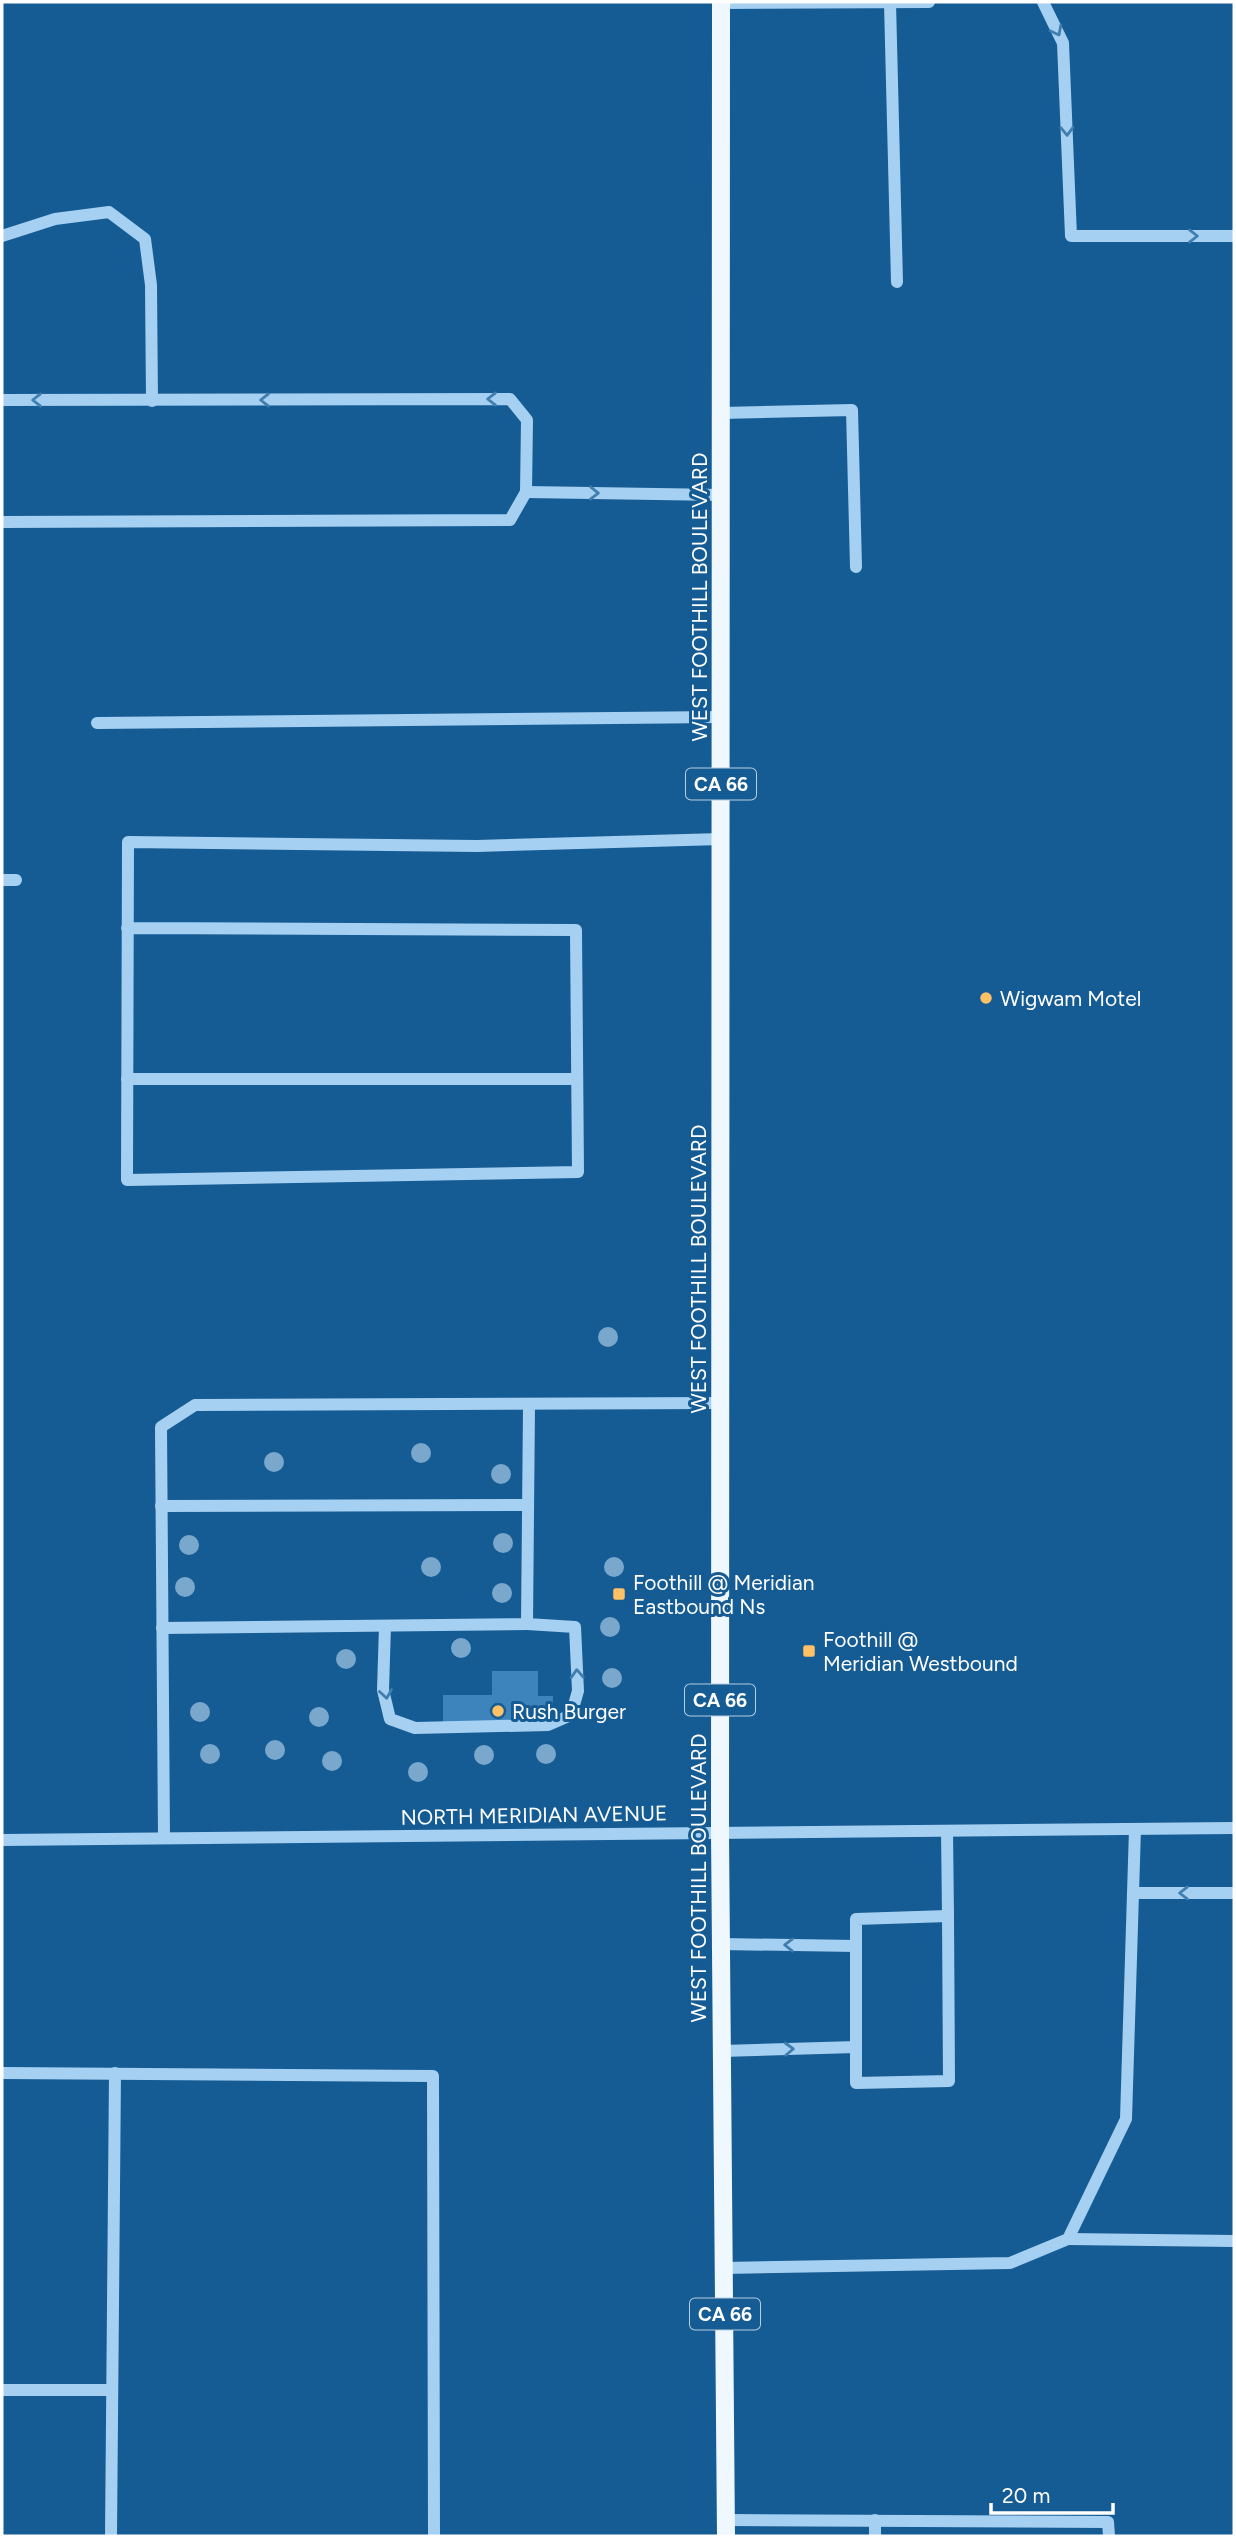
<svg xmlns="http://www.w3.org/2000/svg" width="1236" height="2538" viewBox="0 0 1236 2538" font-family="Figtree,sans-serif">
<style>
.building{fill:#3e84bc}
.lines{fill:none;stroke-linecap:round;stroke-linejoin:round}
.minor{stroke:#a5d0f1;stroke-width:12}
.major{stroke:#eff7ff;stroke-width:18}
.tree{fill:#7aa8cd}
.oneway{stroke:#407eb0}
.poi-dot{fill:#ffc165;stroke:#155b94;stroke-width:2.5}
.labels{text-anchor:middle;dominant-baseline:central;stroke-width:6;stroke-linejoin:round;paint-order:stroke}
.shield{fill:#155b94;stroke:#b9cedf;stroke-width:2}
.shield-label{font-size:19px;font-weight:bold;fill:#fff}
.street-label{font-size:21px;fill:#fff;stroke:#155b94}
.poi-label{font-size:21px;fill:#fff;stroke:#155b94;text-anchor:start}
</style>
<rect width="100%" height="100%" fill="#155b94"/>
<!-- building -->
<polygon class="building" points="492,1671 538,1671 538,1696 553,1696 552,1726 443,1726 443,1695 492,1695"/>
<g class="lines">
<!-- minor -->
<g class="minor">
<polyline points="1043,2 1063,43 1071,236 1234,236"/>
<polyline points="721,3 929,2"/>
<polyline points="890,3 897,282"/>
<polyline points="2,236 55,219 109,212 145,239 151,285 152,401"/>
<polyline points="2,400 510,399 527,420 526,492 510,520 2,522"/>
<polyline points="721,413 852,410 856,567"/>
<polyline points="526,492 721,495"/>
<polyline points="97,723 721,717"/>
<polyline points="2,880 16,880"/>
<polyline points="127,928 576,930 578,1172 127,1180 128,842 477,846 721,839"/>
<polyline points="127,1079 576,1079"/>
<polyline points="161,1506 528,1505"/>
<polyline points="385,1626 383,1690 390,1719 415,1728 548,1725 571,1715 578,1691 575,1627 527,1624"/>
<polyline points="162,1628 527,1624 529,1406"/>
<polyline points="947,1831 948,1916 856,1919 856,2083 949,2081 948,1916"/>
<polyline points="164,1838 161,1427 195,1405 721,1403"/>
<polyline points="2,1840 1234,1828"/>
<polyline points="1133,1893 1234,1893"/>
<polyline points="721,1944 856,1946"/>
<polyline points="722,2051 856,2047"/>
<polyline points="2,2073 433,2076 434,2536"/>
<polyline points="1068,2239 1234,2241"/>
<polyline points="724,2268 1010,2263 1068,2239 1126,2119 1135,1829"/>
<polyline points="2,2390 110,2390"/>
<polyline points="726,2520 1108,2522 1109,2536"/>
<polyline points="111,2536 115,2073"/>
<polyline points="875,2536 875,2520"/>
</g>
<!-- major -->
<polyline class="major" points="721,2 720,1833 726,2536"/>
</g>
<!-- trees -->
<g class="tree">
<circle cx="608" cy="1337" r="10"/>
<circle cx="421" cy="1453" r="10"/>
<circle cx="274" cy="1462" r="10"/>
<circle cx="501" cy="1474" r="10"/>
<circle cx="503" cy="1543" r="10"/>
<circle cx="189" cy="1545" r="10"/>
<circle cx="431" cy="1567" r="10"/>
<circle cx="614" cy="1567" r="10"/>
<circle cx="185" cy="1587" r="10"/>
<circle cx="502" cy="1593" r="10"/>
<circle cx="610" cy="1627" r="10"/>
<circle cx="461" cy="1648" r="10"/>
<circle cx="346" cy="1659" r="10"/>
<circle cx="612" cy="1678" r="10"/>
<circle cx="200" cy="1712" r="10"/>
<circle cx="319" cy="1717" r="10"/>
<circle cx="275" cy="1750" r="10"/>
<circle cx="210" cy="1754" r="10"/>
<circle cx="546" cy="1754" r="10"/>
<circle cx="484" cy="1755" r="10"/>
<circle cx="332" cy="1761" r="10"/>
<circle cx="418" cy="1772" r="10"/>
</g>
<!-- one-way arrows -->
<defs><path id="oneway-chevron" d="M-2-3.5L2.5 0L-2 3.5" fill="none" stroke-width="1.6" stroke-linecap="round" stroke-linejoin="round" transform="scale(1.75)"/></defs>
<g class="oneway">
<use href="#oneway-chevron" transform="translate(1057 31) rotate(63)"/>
<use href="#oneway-chevron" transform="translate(1067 131) rotate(88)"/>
<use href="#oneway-chevron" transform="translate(1193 236)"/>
<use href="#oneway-chevron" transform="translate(492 399) rotate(180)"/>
<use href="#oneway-chevron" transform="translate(37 400) rotate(-180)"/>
<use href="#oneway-chevron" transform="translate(265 400) rotate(180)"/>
<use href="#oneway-chevron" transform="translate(594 493) rotate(1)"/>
<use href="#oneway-chevron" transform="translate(577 1674) rotate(-93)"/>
<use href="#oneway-chevron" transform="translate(386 1694) rotate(81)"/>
<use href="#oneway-chevron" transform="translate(1184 1893) rotate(-180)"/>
<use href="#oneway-chevron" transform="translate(789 1945) rotate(-179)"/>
<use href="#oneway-chevron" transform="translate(789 2049) rotate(-2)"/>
</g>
<!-- markers -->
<g class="poi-dot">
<circle cx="986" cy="998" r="7"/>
<rect x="612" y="1587" width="14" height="14" rx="3.5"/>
<rect x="802" y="1644" width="14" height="14" rx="3.5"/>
<circle cx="498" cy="1711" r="7"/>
</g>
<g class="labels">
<!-- shield labels -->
<g class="shield">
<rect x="686" y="768.5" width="70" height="31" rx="5"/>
<rect x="685" y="1684.5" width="70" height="31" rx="5"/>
<rect x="690" y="2298.5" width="70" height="31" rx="5"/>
</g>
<g class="shield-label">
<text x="721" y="784">CA 66</text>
<text x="720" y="1700">CA 66</text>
<text x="725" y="2314">CA 66</text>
</g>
<!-- street labels -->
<g class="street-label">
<text transform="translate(699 597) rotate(-90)">WEST FOOTHILL BOULEVARD</text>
<text transform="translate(698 1269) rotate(-90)">WEST FOOTHILL BOULEVARD</text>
<text transform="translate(534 1815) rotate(-1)">NORTH MERIDIAN AVENUE</text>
<text transform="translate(698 1878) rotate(-90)">WEST FOOTHILL BOULEVARD</text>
</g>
<!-- poi labels -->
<g class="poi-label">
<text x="1000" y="998">Wigwam Motel</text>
<text x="633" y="1582">Foothill @ Meridian<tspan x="633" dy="24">Eastbound Ns</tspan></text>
<text x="823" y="1639">Foothill @<tspan x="823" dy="24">Meridian Westbound</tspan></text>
<text x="512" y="1711">Rush Burger</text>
</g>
</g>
<!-- border -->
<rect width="1236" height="2538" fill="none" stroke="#ffffff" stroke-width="7"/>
<!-- scale -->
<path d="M991 2503v10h122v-10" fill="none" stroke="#ffffff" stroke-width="3.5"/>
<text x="1002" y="2503" font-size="21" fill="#ffffff" stroke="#155b94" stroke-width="5" paint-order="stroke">20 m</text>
</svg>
